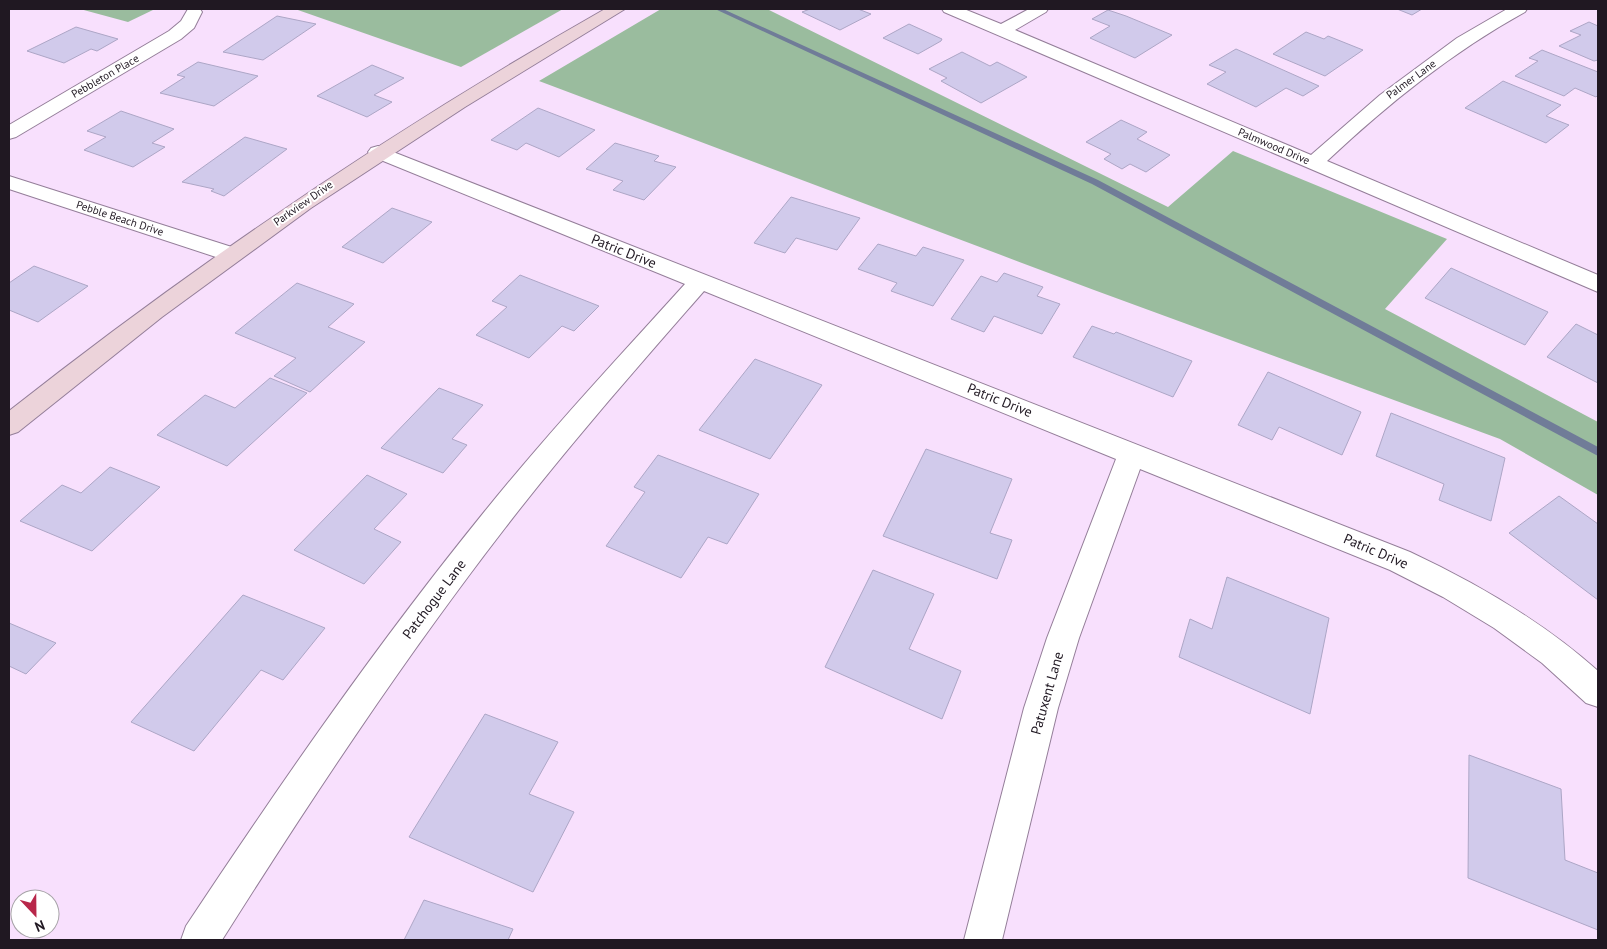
<svg xmlns="http://www.w3.org/2000/svg" width="1607" height="949" viewBox="0 0 1607 949" font-family="'PT Sans',sans-serif">
<style>
.forest{fill:#9abc9e}
.lines{fill:none;stroke-linecap:round;stroke-linejoin:round}
.stream{fill:#707c98;fill-rule:evenodd}
.building{fill:#d1caeb;stroke:#ada6c6}
.street-casing{stroke:#947e99;stroke-width:2}
.secondary-casing{stroke:#947e99;stroke-width:2}
.street{fill:#fff;fill-rule:evenodd}
.secondary{fill:#ecd3da;fill-rule:evenodd}
.labels{text-anchor:middle;dominant-baseline:central;stroke-width:4;stroke-linejoin:round;paint-order:stroke}
.far-street-label{font-size:11px;fill:#201822;stroke:#fff}
.street-label{font-size:14px;fill:#201822;stroke:#fff}
</style>
<rect width="100%" height="100%" fill="#f8e0fd"/>
<!-- forest -->
<g class="forest">
<polygon points="80,9 155,9 128,22"/>
<polygon points="295,9 563,9 461,67"/>
<polygon points="661,9 767,9 1168,207 1233,151 1447,239 1385,309 1598,422 1598,495 1500,439 1094,290 539,81"/>
</g>
<g class="lines">
<!-- stream -->
<polygon class="stream" points="715,9 723,9 1098,180 1598,447 1598,456 1092,184"/>
</g>
<!-- building -->
<g class="building">
<polygon points="810,9 858,9 871,14 840,30 802,12"/>
<polygon points="1397,9 1422,9 1412,15"/>
<polygon points="1108,10 1126,16 1172,35 1135,58 1090,38 1110,26 1092,19"/>
<polygon points="277,16 316,24 263,60 223,52"/>
<polygon points="1589,22 1598,26 1598,60 1594,61 1559,46 1581,35 1570,31"/>
<polygon points="909,24 942,39 941,41 918,54 883,38"/>
<polygon points="76,27 118,39 97,51 91,49 64,63 27,51"/>
<polygon points="1306,32 1324,39 1328,36 1363,50 1325,76 1273,54"/>
<polygon points="1236,49 1319,86 1303,96 1286,88 1256,107 1207,84 1226,72 1209,65"/>
<polygon points="1542,50 1598,72 1598,95 1596,97 1575,88 1564,96 1515,76 1538,61 1529,58"/>
<polygon points="962,52 990,66 997,62 1027,77 981,103 941,81 947,78 929,69"/>
<polygon points="198,62 258,76 214,106 160,93 185,77 177,75"/>
<polygon points="372,65 404,78 374,95 392,102 367,117 317,96"/>
<polygon points="1503,81 1561,105 1546,116 1569,125 1546,143 1465,108"/>
<polygon points="538,108 595,130 559,157 526,143 517,150 491,140"/>
<polygon points="121,111 174,129 152,143 165,147 133,167 84,150 106,137 87,131"/>
<polygon points="1121,120 1147,132 1137,139 1170,155 1146,172 1130,164 1122,169 1104,159 1111,154 1086,142"/>
<polygon points="245,137 287,149 224,196 211,191 214,189 182,182"/>
<polygon points="615,143 659,156 654,161 676,167 644,200 613,190 623,181 586,169"/>
<polygon points="791,197 860,218 837,250 796,238 785,253 754,243"/>
<polygon points="392,208 432,222 383,263 342,247"/>
<polygon points="878,244 916,256 923,247 964,260 933,306 891,291 897,283 858,269"/>
<polygon points="34,266 88,286 38,322 9,310 9,283"/>
<polygon points="1451,268 1548,312 1525,345 1425,298"/>
<polygon points="1004,273 1043,287 1037,296 1060,304 1042,334 994,316 984,332 951,319 981,276 997,282"/>
<polygon points="520,275 599,306 574,331 562,326 529,358 476,335 507,307 492,301"/>
<polygon points="297,283 354,304 328,327 365,342 310,392 274,376 296,358 235,333"/>
<polygon points="1576,324 1598,335 1598,383 1547,357"/>
<polygon points="1092,326 1114,334 1116,332 1192,361 1173,397 1073,357"/>
<polygon points="755,359 822,385 770,459 699,430"/>
<polygon points="1268,372 1361,412 1342,455 1279,427 1272,440 1238,425"/>
<polygon points="270,378 307,393 227,466 157,435 205,395 235,408"/>
<polygon points="439,388 483,405 452,439 467,445 443,473 381,448"/>
<polygon points="1391,413 1505,458 1491,521 1439,500 1444,484 1376,456"/>
<polygon points="926,449 1012,479 990,533 1012,540 997,579 883,536"/>
<polygon points="658,455 759,494 727,544 708,537 681,578 606,546 645,492 634,487"/>
<polygon points="110,467 160,487 92,551 20,521 62,485 81,493"/>
<polygon points="367,475 407,494 374,529 401,542 364,584 294,550"/>
<polygon points="1559,496 1598,524 1598,600 1509,533"/>
<polygon points="873,570 934,594 909,649 961,671 942,719 825,667"/>
<polygon points="1227,577 1329,618 1310,714 1179,657 1190,619 1212,629"/>
<polygon points="243,595 325,628 283,680 261,670 194,751 131,722"/>
<polygon points="9,623 56,643 26,674 9,666"/>
<polygon points="485,714 558,742 529,794 574,812 533,892 409,837"/>
<polygon points="1469,755 1561,789 1565,860 1598,873 1598,930 1468,878"/>
<polygon points="424,900 513,929 508,940 404,940"/>
</g>
<g class="lines">
<!-- street casing -->
<g class="street-casing">
<g id="street">
<polygon points="188,9 200,9 202,12 194,28 181,39 16,137 9,139 9,125 169,31 181,21"/>
<path d="M942,9h22l37,15 28,-15h19l-2,3 -31,18 296,125 69,-60 77,-57 50,-29h20l-2,3c-74,41 -137,92 -198,149l271,114v17l-654,-280z"/>
<path d="M378,146l1032,406c68,32 132,69 188,119v36l-12,-4 -44,-40 -48,-35 -51,-31 -53,-27 -250,-101 -61,169 -21,70 -56,232h-38l60,-232 23,-70 69,-179 -412,-168c-68,78 -136,155 -199,237 -102,132 -194,271 -283,412h-41l5,-14c94,-142 191,-282 299,-415 63,-78 132,-152 200,-227l-314,-128 -3,-4 3,-4z"/>
<polygon points="9,176 238,249 241,254 238,259 230,261 222,259 9,189"/>
</g>
</g>
<!-- secondary casing -->
<g class="secondary-casing">
<path id="secondary" d="M605,9h20l-160,98 -154,101 -149,109 -144,115 -9,3v-24c189,-149 387,-283 596,-402z"/>
</g>
<!-- street -->
<use href="#street" class="street"/>
<!-- secondary -->
<use href="#secondary" class="secondary"/>
</g>
<g class="labels">
<!-- far-street labels -->
<g class="far-street-label">
<text transform="translate(105 76) rotate(-30)">Pebbleton Place</text>
<text transform="translate(1411 79) rotate(-36)">Palmer Lane</text>
<text transform="translate(1274 146) rotate(23)">Palmwood Drive</text>
<text transform="translate(303 203) rotate(-35)">Parkview Drive</text>
<text transform="translate(120 218) rotate(18)">Pebble Beach Drive</text>
</g>
<!-- street labels -->
<g class="street-label">
<text transform="translate(624 251) rotate(22)">Patric Drive</text>
<text transform="translate(1000 400) rotate(22)">Patric Drive</text>
<text transform="translate(1376 551) rotate(23)">Patric Drive</text>
<text transform="translate(434 599) rotate(-53)">Patchogue Lane</text>
<text transform="translate(1047 693) rotate(-74)">Patuxent Lane</text>
</g>
</g>
<!-- border -->
<rect width="1607" height="949" fill="none" stroke="#201822" stroke-width="20"/>
<!-- north arrow -->
<g transform="translate(35 914) rotate(158)"><circle r="24" fill="#ffffff" stroke="#a6a3a7"/>
<path d="M0-4L9 19L0 12L-9 19Z" fill="#b8274a"/>
<text y="-8" font-size="14" font-weight="bold" text-anchor="middle" fill="#201822">N</text>
</g>
</svg>
